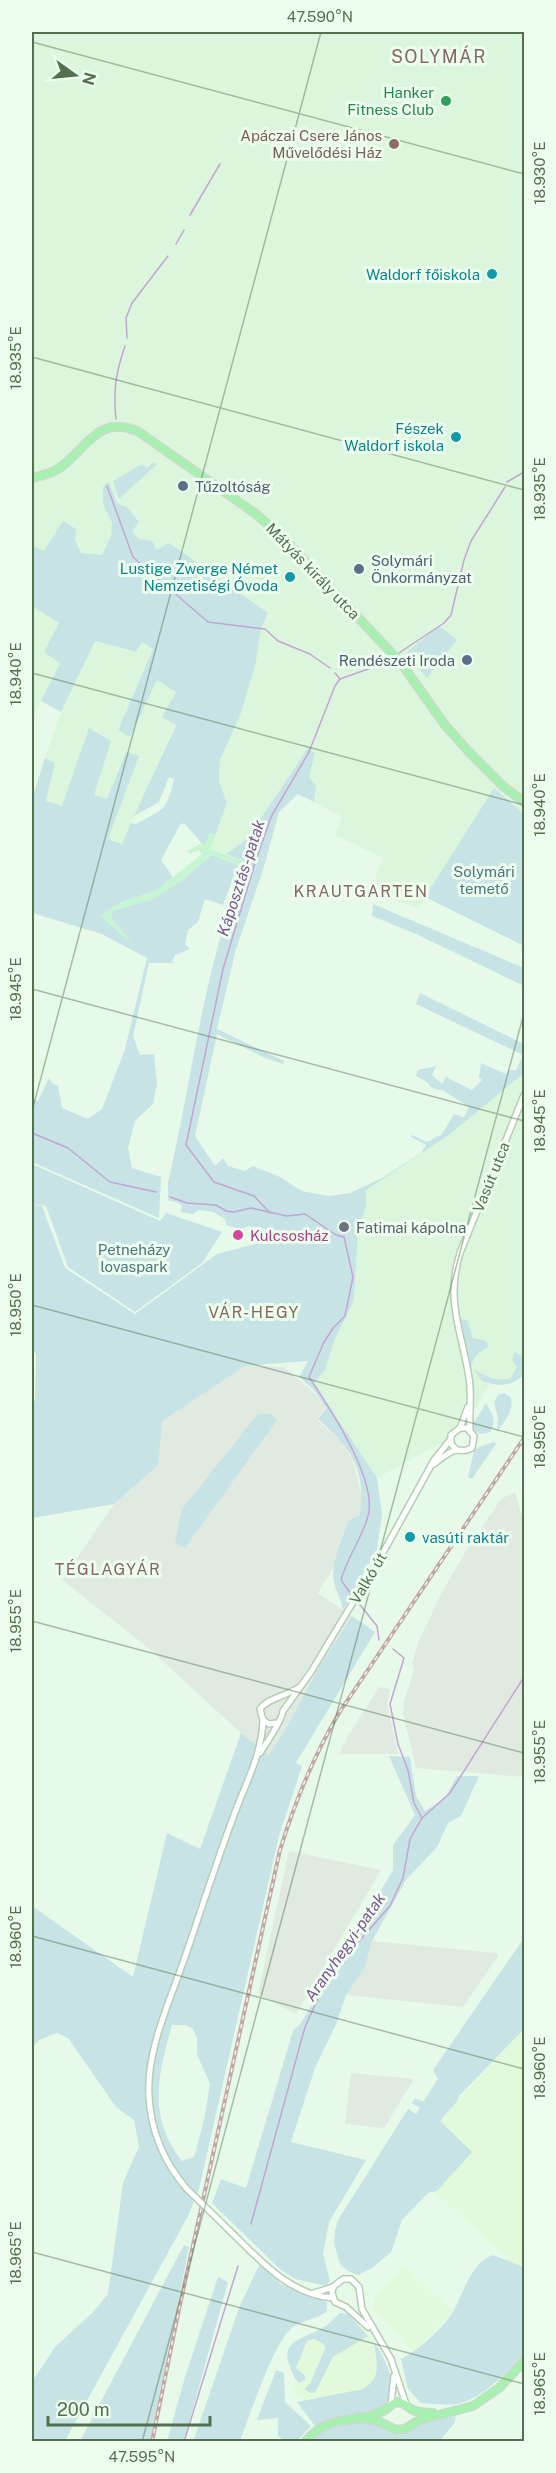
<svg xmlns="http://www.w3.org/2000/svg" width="556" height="2473" viewBox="0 0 556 2473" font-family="'Public Sans',sans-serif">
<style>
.residential{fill:#dcf6dd;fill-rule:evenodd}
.commercial{fill:#e2f9dc}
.industrial{fill:#e0eae0}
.green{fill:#c7e3e6;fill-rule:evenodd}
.sand{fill:#c5f5d2}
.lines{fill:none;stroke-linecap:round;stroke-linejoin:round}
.stream{stroke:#c2a5d2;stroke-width:1.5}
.minor-casing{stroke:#b5ceb3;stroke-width:8}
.major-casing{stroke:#cfd7cd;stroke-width:10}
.minor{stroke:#fff;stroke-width:5}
.major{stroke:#a6f1af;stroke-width:7}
.rail-casing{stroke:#c2a7a6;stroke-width:4}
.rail{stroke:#edfdee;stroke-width:1.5;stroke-dasharray:4.5;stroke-linecap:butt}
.minor-bridge-casing{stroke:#b5ceb3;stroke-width:8;stroke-linecap:butt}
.minor-bridge{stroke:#fff;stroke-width:5}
.ticks{fill:none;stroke:#53704e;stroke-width:1.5;stroke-opacity:0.45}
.leisure-dot{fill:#2e9e5b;stroke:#edfdee;stroke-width:2}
.education-dot{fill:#8d6e63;stroke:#edfdee;stroke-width:2}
.culture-dot{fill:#0f9aa8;stroke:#edfdee;stroke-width:2}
.service-dot{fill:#5c6f8a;stroke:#edfdee;stroke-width:2}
.worship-dot{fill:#6b7280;stroke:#edfdee;stroke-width:2}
.hotel-dot{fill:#d1479c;stroke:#edfdee;stroke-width:2}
.labels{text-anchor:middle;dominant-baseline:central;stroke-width:6;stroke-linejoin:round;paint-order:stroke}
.leisure-label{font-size:15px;fill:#27864d;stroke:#edfdee;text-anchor:end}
.education-label{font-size:15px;fill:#785e54;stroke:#edfdee;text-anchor:end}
.culture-label{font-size:15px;fill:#0d838f;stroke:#edfdee;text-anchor:end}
.service-label{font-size:15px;fill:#4e5e75;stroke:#edfdee;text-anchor:start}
.street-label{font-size:15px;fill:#53704e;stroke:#edfdee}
.park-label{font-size:15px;fill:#4d7680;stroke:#edfdee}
.worship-label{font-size:15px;fill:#5b616d;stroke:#edfdee;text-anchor:start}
.hotel-label{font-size:15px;fill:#b23c85;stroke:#edfdee;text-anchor:start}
.water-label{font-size:16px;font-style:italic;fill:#7f5495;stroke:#edfdee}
.neighbourhood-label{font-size:16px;letter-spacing:1.5px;fill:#866761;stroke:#edfdee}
.quarter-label{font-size:18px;letter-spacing:1.5px;fill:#866761;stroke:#edfdee}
.neatline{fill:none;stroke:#53704e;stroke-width:2}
.ticks-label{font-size:15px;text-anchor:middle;fill:#53704e}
</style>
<rect width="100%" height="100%" fill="#e7fae9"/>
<!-- residential -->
<g class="residential">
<polygon points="32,32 524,32 524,814 494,789 418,909 374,890 376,875 383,858 335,835 342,817 314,802 316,786 309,777 315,753 308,748 247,839 226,854 209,849 227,803 219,781 220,760 241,713 256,662 261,628 268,613 169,544 156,550 153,541 139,539 132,531 127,507 117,503 103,504 112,523 111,536 102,555 81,554 75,540 44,551 32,545"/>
<polygon points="32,606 59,623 60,663 32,719"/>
<polygon points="95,641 135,652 142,642 153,649 118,729 130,736 157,679 176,692 163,717 175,724 122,844 108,839 125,752 107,800 93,794 111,741 63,807 46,801 55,763 45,758 61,712"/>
<path d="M524,1073v284l-10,-4 3,14 -7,12 -8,1 -20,-5 -10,-8 10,14 7,3 -12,24 -12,-2 -16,30 -6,6 -66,36 -63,-95 11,-13 10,-31 19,-39 4,-71 8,-22v-18l83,-54zM459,1319l9,2 5,17 13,3 3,6 -8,3 -11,15z"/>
</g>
<!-- commercial -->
<g class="commercial">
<polygon points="524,2029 524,2269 514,2265 431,2189 439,2121"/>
<polygon points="404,2266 452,2311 413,2352 373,2310 374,2296"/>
<polygon points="368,2336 374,2342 376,2363 375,2379 370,2385 363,2389 304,2400 297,2397 292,2385 305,2380 296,2368 307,2341 314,2339 324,2343 325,2349 310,2384 316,2391 333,2357"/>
</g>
<!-- industrial -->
<g class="industrial">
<polygon points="245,1366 284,1367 311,1390 325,1407 317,1420 341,1441 353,1460 366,1514 318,1593 352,1616 321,1664 286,1728 269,1755 241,1733 146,1646 62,1580 114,1504 158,1465 161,1421"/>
<polygon points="515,1492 524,1524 524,1777 416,1768 403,1714 404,1701 414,1670 412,1664 417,1645 441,1594 466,1551 501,1499"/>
<polygon points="379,1687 390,1689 387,1704 398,1754 339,1754 348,1736"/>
<polygon points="289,1851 381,1870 296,2014 258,1994"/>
<polygon points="372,1941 497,1953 498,1956 463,2007 346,1995 365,1967"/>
<polygon points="351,2073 414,2079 384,2128 345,2124"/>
</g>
<!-- green -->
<g class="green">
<polygon points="154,462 157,464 119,499 113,481 142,464 147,468"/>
<path d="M109,482l8,21 10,4 12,15 -7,9 7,8 14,2 3,9 13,-7 99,70 -7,15 -5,34 -15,51 -21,47 -1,21 8,22 -12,32 -5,-2 -6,13 -20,-23 -4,2 -19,35 12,17 -16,13 -40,14 -16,12 30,27 -20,-26 1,-6 41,-12 28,-18 31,-26 26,10 -15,40 -18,-6 -7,23 -10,8 -3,14 5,5 -15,6 -3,7 8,1h-31l-16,73 7,19 14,-1 3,30 -4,20 -18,17 -7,27 4,20 29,9 -2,41 -127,-56v-62l6,1 11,-23 4,6 5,2 4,22 26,11 14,-10 23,-60 22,-91 -45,-24 -70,-21v-114l13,-41 10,5 -9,38 16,5 27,-78 22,13 -17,54 13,4 19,-47 13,4 -31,83 14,5 9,-21 5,1c29,-16 30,-12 38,-45l-5,-2 -10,25 -25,14 42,-91 -14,-8 14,-25 -19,-12 -27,57 -12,-7 35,-81 -11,-7 -6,10 -41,-11 -34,71 -20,-11 19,-38 -16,-11 15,-29 -27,-17v-61l12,6 19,-30 13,8 -1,11 6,13 21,2 9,-19 1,-13 -9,-19v-17z"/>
<polygon points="439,626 457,640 427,678 406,653"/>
<path d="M308,748l7,5 -6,24 7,9 -2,16 -16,-8 -19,18 -16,58 -27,79 -19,80 67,32 -1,3 -18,-6 -48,-24 -22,102 20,30 8,-8 5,8 17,5 8,-5 27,11 22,14 26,5 22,-3 32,-15 39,-25 5,-8 -15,-8 1,-2 15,7 15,-8 12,-20 10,3 5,-10 -25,-16 -12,-3 -5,-6 -11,-6 2,-6 18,-4 -4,9 10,9 4,-7 26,13 10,-10 -3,-3 2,-14 25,11 3,-4h7l7,-15 -107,-51 4,-11 104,51v29l-75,62 -83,55v17l-8,22 -4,71 -19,39 -10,31 -11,13 63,95 5,36 -5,35 -34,61c-2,-11 -7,-19 -9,-28 -4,-17 9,-46 15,-62l11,-5c6,-46 -8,-66 -42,-96l8,-11 -13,-19 -14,-12 9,-16 -63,5 -83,55 -4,44 -44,39 -82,14v-115l3,-2 1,-46 -4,-9v-141l10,1 23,62 70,46 82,-60 64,-17 -5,-6 -27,-5 -9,3 -14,-4 -1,-6 -12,-7 -15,-2 -5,4 -13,-2 2,-5 -3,-4 -11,-3v-17c25,-108 36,-219 78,-321l-20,-8 21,-15z"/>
<polygon points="494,788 524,814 524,946 425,897"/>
<polygon points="373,904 524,968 524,986 416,934 372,916"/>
<polygon points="32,1164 160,1221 166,1213 222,1232 202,1263 135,1312 68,1267 46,1206 32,1204"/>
<path d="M459,1318l9,3 5,17 13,3 3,6c-9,4 -16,10 -18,20 12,9 23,14 39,12l7,-12 -5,-7 2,-8 10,5v18c-12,11 -27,12 -42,6l-12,-16z"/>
<path d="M505,1393l6,5c3,13 -7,24 -14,34l1,-15 -4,-15 4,-7z"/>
<path d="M486,1403c5,9 12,18 4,29l-9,2 -7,-3 -2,-9 3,-1z"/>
<polygon points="258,1414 270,1414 277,1420 185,1548 175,1542 182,1509"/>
<polygon points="494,1442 496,1444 472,1479 468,1477 474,1451 479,1447"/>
<path d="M352,1616l23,16 -79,131 6,3 -23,70 -80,353 -11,27 -123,225h-33v-59l23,-35 38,-35 15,-18 15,-111 16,-36 -5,-27 -18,-13 -48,-69 -11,-5 -18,7 -7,8v-142l101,71 34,-144 33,16 41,-116 28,22 17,-27 35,-64zM172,2025h13l8,4 4,9v16l13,30 -6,36 -10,37 -12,4c-35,-44 -24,-86 -10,-136z"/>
<polygon points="389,1756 410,1757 416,1796 425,1811 445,1798 457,1776 479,1776 461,1816 448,1823 437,1847 406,1880 372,1941 365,1967 346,1995 337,2022 315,2068 291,2142 366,2160 329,2222 323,2254 330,2281 326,2286 295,2279 281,2270 212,2203 221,2179 246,2188 293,2031 301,2023 393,1870 393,1845 415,1815"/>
<polygon points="524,1938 524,2029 459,2096 458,2100 440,2121 472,2152 437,2191 428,2193 402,2220 391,2252 372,2268 358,2275 348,2271 340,2264 334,2243 335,2231 338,2220 408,2109 416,2114 420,2108 412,2103 415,2098 423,2102 438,2079 433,2070"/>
<polygon points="184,2245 189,2247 150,2441 80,2441"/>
<path d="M493,2255l31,12v87c-17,18 -36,39 -60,48 -13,5 -30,2 -43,1l-13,-14 -7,-30c17,-8 42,-31 52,-47 11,-19 17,-49 40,-57z"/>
<path d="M260,2263l21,21 46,18v9c-10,8 -24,9 -34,16 -20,15 -43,89 -53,114l-47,1 46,-134z"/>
<polygon points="218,2277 228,2282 184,2441 167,2441 185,2377"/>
<path d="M340,2313l8,1 20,22 -35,21 -17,34 -4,2 -7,-3v-2l5,-4 15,-35 -1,-5 -10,-5 -7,2 -11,27 9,8v4l-7,3c-25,-44 -1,-40 28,-57 5,-4 9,-9 14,-13z"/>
<path d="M374,2342c11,16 32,55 5,68 -5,3 -13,2 -19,3 -16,3 -30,5 -45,13l-18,-24 66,-13c20,-11 13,-28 11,-47z"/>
<polygon points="276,2370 284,2373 285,2402 311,2426 297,2441 286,2441 278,2436 278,2418 257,2420"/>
<path d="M456,2416l-2,8 -15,17 -127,1c4,-5 8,-10 14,-13 13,-7 41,-12 55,-4 7,5 9,11 19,10 9,-1 12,-9 19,-12 11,-5 26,-5 37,-7z"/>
</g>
<!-- sand -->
<polygon class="sand" points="210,833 215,835 210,849 246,862 238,865 212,855 181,881 153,899 112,911 111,917 135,947 101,916 117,904 157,890 202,854 199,850 189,854 188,851 202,843 204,846"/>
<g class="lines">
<!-- stream -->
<g class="stream">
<polyline points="190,215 220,164"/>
<polyline points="176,244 184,230"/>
<polyline points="127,338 126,318 132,303 168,256"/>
<path d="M116,419c-3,-28 0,-47 9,-73"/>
<polyline points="507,482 524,472"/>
<polyline points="107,486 133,557 208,622 265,629 278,641 310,654 330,668"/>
<polyline points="396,655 444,623 451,615 464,560 471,541 505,487"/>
<polyline points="335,673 340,679"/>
<polyline points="32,1133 68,1148 110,1182 156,1192"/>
<path d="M170,1197l17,6 29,2 10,6 8,1 17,-4 36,8 18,-2 31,21 8,2 9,40 -8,39 -12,12 -10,16 -14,33c20,30 69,103 59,139 -6,23 -21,41 -27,64l12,17"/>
<polyline points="270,1213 254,1196 214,1182 186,1145 223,969 255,863 271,817 309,752 335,686 340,679 385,663 392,658"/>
<polyline points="357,1601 377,1626 379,1640"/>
<polyline points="393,1649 404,1658 390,1704 398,1744 408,1770 414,1803 422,1818"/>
<polyline points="251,2224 305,2027 320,1994 354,1947 390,1906 403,1878 410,1839 422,1818 450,1793 524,1677"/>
<polyline points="184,2442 238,2266"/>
</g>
<!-- minor casing -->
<g class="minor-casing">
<g id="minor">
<polyline points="460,1428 468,1407"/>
<path d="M470,1430c-1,-18 2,-35 -1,-52 -7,-46 -24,-77 -9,-125l64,-158"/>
<path d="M434,1464c6,-5 15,-13 23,-14 7,0 8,2 15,-2l2,-12 -7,-8h-7l-9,7v9l6,6"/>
<path d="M276,1723l-7,1 -6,-4 -3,-11c8,-11 26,-13 38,-21"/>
<path d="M260,1753c6,-9 22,-34 23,-42l28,-39 74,-123 49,-89 16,-20"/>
<path d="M186,2188c-22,-26 -35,-57 -37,-91 -3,-47 21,-96 36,-140 18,-52 34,-104 54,-155 11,-27 23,-52 24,-82"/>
<path d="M229,2230c30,29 60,65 104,68"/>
<polyline points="333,2287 332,2293 335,2302 346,2307 368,2327"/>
<polyline points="314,2293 333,2287 343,2279 351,2279 359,2287 362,2309 391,2359 406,2404"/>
<polyline points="391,2404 394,2376"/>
</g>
</g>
<!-- major casing -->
<g class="major-casing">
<g id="major">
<path d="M32,478c8,-2 18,-4 26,-9 29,-19 39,-56 81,-37l117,82 30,27 115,122 44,62 24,27 34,34 21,16"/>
<polyline points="357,2417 378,2421 396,2430 405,2429 419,2420 473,2406 499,2388 524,2361"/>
<path d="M305,2442c23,-29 48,-17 76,-30 6,-2 9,-8 16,-10 8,1 8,3 14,7 6,4 15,4 22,4"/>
</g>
</g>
<!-- minor -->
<use href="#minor" class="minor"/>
<!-- major -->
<use href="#major" class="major"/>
<!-- rail casing -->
<g class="rail-casing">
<path id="rail" d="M152,2442l27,-133 101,-459c15,-48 33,-93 59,-137l185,-275"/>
</g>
<!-- rail -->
<use href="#rail" class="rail"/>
<!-- minor-bridge casing -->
<g class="minor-bridge-casing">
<polyline id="minor-bridge" points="186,2188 229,2230"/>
</g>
<!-- minor-bridge -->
<use href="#minor-bridge" class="minor-bridge"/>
</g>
<!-- ticks -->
<path class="ticks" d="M32,42l492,132M32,357l492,133M32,673l492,132M32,989l492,132M32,1111l289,-1079M32,1305l492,132M32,1621l492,132M32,1936l492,133M32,2252l492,132M142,2442l382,-1429"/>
<!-- markers -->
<circle class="leisure-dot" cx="446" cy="101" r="6"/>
<circle class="education-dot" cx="394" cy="144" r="6"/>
<g class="culture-dot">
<circle cx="492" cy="274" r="6"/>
<circle cx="456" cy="437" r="6"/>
<circle cx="290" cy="577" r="6"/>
<circle cx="410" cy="1537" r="6"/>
</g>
<g class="service-dot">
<circle cx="183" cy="486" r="6"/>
<circle cx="359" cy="569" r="6"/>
<circle cx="467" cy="660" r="6"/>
</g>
<circle class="worship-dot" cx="344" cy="1227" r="6"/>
<circle class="hotel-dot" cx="238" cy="1235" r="6"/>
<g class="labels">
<!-- leisure labels -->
<g class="leisure-label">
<text x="434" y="92">Hanker<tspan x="434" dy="17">Fitness Club</tspan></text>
</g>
<!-- education labels -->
<g class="education-label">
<text x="382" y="135">Apáczai Csere János<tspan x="382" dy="17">Művelődési Ház</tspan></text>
</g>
<!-- culture labels -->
<g class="culture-label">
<text x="480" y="274">Waldorf főiskola</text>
<text x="444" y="428">Fészek<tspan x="444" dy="17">Waldorf iskola</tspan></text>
<text x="278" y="568">Lustige Zwerge Német<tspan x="278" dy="17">Nemzetiségi Óvoda</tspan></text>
<text x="422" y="1537" text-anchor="start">vasúti raktár</text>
</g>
<!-- service labels -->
<g class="service-label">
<text x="195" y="486">Tűzoltóság</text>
<text x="371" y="560">Solymári<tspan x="371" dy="17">Önkormányzat</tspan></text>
<text x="455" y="660" text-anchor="end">Rendészeti Iroda</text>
</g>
<!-- street labels -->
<g class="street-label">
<text transform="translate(313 571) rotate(46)">Mátyás király utca</text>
<text transform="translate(491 1177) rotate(-68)">Vasút utca</text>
<text transform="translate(368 1578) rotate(-59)">Valkó út</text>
</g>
<!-- park labels -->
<g class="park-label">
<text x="484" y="871">Solymári<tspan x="484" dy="17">temető</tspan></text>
<text x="134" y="1249">Petneházy<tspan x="134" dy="17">lovaspark</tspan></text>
</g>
<!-- worship labels -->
<g class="worship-label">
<text x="356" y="1227">Fatimai kápolna</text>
</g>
<!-- hotel labels -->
<g class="hotel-label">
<text x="250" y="1235">Kulcsosház</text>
</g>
<!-- water labels -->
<g class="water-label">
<text transform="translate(241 878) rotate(-72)">Káposztás-patak</text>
<text transform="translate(345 1947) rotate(-55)">Aranyhegyi-patak</text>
</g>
<!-- neighbourhood labels -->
<g class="neighbourhood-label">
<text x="361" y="891">KRAUTGARTEN</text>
<text x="254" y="1312">VÁR-HEGY</text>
<text x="108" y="1569">TÉGLAGYÁR</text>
</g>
<!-- quarter labels -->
<g class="quarter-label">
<text x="439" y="56">SOLYMÁR</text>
</g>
</g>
<!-- border -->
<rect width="556" height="2473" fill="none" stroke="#edfdee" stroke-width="66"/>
<!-- north arrow -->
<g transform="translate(75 75) rotate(105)" stroke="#edfdee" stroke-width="4.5" paint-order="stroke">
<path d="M0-4.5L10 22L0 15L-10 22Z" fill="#53704e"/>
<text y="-9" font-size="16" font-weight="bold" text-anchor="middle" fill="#53704e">N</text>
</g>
<!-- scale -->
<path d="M48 2416v9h162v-9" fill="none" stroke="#53704e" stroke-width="3"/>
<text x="57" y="2416" font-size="18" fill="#53704e" stroke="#edfdee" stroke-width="4.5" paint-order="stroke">200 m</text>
<rect x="33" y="33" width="490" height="2407" class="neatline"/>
<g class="ticks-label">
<text x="320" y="22">47.590°N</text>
<text transform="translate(540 173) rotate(-90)" y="5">18.930°E</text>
<text transform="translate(16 358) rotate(-90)" y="5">18.935°E</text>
<text transform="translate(540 489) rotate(-90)" y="5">18.935°E</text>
<text transform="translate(16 674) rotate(-90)" y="5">18.940°E</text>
<text transform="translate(540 805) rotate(-90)" y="5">18.940°E</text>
<text transform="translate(16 989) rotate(-90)" y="5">18.945°E</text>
<text transform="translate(540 1121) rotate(-90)" y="5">18.945°E</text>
<text transform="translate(16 1305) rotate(-90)" y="5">18.950°E</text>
<text transform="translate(540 1437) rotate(-90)" y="5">18.950°E</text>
<text transform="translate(16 1621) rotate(-90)" y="5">18.955°E</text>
<text transform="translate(540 1752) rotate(-90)" y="5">18.955°E</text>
<text transform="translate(16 1937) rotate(-90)" y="5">18.960°E</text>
<text transform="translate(540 2068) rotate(-90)" y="5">18.960°E</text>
<text transform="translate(16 2253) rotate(-90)" y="5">18.965°E</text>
<text transform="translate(540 2384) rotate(-90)" y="5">18.965°E</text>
<text x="142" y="2462">47.595°N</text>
</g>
</svg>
